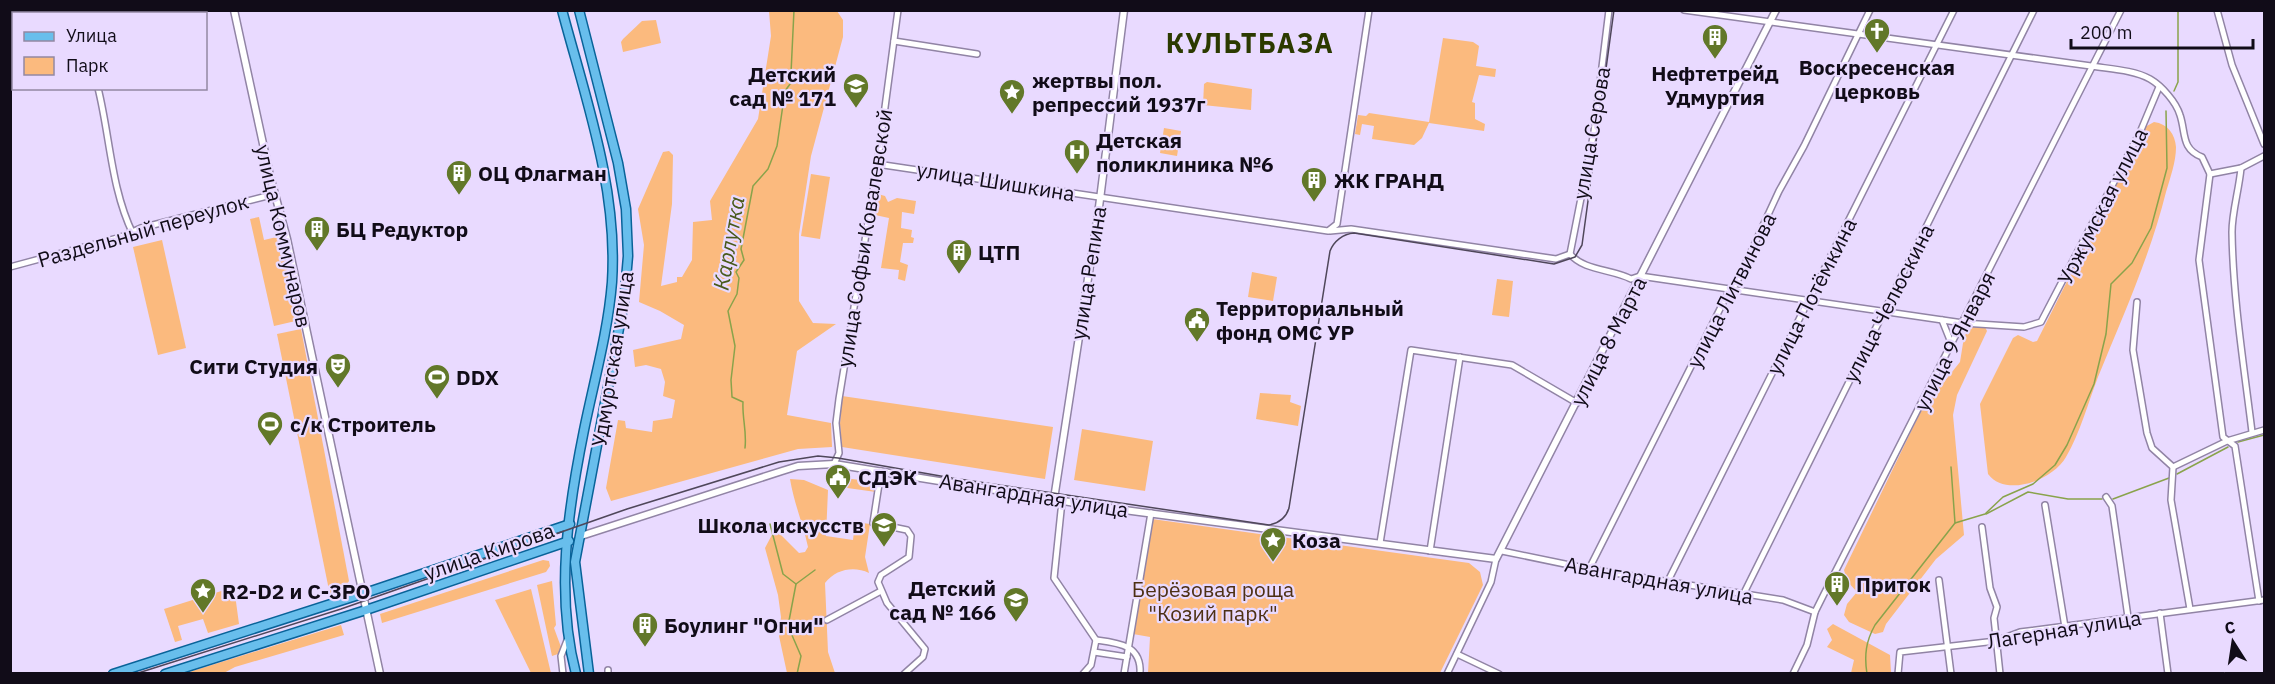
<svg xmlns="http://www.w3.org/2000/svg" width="2275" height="684" viewBox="0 0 2275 684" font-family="'IBM Plex Sans',sans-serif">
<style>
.green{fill:#fbba7e}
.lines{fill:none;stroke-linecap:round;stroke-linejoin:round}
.stream{stroke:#89a34b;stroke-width:1.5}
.minor-casing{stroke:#9184a5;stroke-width:8}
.tertiary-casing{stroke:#9184a5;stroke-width:9}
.primary-casing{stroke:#096399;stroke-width:11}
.minor{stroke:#fff;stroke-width:5}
.tertiary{stroke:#fff;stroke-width:6}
.primary{stroke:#68beec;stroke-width:8}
.tram{stroke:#4f475a;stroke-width:1.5}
.labels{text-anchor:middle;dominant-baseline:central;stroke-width:4.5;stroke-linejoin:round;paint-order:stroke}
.poi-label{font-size:21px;font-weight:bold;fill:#110c18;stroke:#e9daff;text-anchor:start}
.street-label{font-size:21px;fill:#110c18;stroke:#e9daff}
.park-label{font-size:21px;fill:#4d3014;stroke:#e9daff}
.water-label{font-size:22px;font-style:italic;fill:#495a1b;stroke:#e9daff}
.district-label{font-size:27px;font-weight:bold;letter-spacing:1.5px;fill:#2c3a00;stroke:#e9daff}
</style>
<rect width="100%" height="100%" fill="#e9daff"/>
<!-- green -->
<g class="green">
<polygon points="769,11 837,11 843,20 843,37 811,156 799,234 799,301 813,323 836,324 797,351 787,415 831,423 832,447 798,449 611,501 606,488 618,420 625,421 626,428 652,432 653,421 672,418 675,400 663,396 665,382 661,369 646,365 635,367 633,350 681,339 684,325 660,311 639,302 644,245 638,209 663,152 669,151 673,155 672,204 661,286 677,282 677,277 682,277 692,260 693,222 712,220 710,201 758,119 771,36"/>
<polygon points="656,20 661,43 623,52 621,42 623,39 642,21"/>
<polygon points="1443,38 1473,42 1479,46 1476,66 1496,69 1495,77 1479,75 1472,102 1475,103 1475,119 1485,124 1484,131 1429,123 1422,138 1414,145 1372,139 1374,126 1362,124 1360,135 1355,134 1358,115 1366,116 1369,113 1429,122"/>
<polygon points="1207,82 1252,89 1251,110 1203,105 1204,84"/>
<path d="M2154,122c14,2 21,12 22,25 0,15 -6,31 -10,45 -16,64 -43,124 -68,185 -10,26 -18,56 -32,80 -13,23 -60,41 -78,17l-8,-70 33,-66 5,-3 15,7 4,-1 108,-214z"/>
<polygon points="1164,128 1181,131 1177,156 1160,153"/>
<polygon points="811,174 830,177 820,239 801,236"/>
<polygon points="878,194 885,196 888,202 897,198 916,201 914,214 902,212 901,228 912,230 911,237 914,238 913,243 903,243 900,262 908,265 905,281 898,279 899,270 881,268 889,218 875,215"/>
<polygon points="259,217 264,240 281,236 300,320 274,326 250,219"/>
<polygon points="162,240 186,348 158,355 133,247"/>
<polygon points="1252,272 1277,277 1273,301 1248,297"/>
<polygon points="1497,279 1513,281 1509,317 1492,315"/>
<polygon points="1970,327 1985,327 1987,331 1957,395 1953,415 1964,535 1936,559 1886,624 1883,632 1875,634 1849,622 1844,615 1847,604 1857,592 1847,581 1844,570 1919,415 1937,384 1944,382 1960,362 1964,337"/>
<polygon points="301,329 349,581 342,592 330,595 277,334"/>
<polygon points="1260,393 1291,395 1290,402 1301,406 1298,426 1256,419"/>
<polygon points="842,396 1053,427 1045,479 842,447 840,424"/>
<polygon points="1082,429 1153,441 1145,491 1074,480"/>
<polygon points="835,477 877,482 876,492 833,486"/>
<path d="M790,479l14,1 24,10 -2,46 27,4 2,-18 15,2 -5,33 4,16c-15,-7 -33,-4 -44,10l3,69 7,21h-48l-8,-37 2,-19 -3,-22 -13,-47 10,-19 24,24 6,-1 3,-5c-5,-23 -14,-44 -18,-68z"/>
<polygon points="1152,519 1469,563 1480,572 1483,585 1440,673 1148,673 1150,637 1133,634"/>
<polygon points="543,560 549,561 550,566 546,572 382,623 380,614"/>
<polygon points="552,581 556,625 554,628 561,647 558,654 552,656 537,585"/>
<polygon points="234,587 239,624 208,633 203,619 178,626 182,640 175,642 164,609"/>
<polygon points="531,589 550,669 551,673 531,673 495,600"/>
<polygon points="1833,624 1890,655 1891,673 1851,673 1854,660 1827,647 1832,640 1827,629"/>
<polygon points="341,625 344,635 235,667 224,673 186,673"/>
</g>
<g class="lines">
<!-- stream -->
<g class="stream">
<polyline points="2174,91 2178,82 2178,10"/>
<polyline points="2238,442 2264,435"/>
<path d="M745,448c2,-17 -3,-30 -2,-46l-11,-5 -1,-17 4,-34 -7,-35 9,-17 2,-16 -3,-6 8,-12 -3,-11 12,-63 15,-17 9,-23 8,-55 10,-14 -4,-4 3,-63"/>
<polyline points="1951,467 1955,523"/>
<polyline points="2177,474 2228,447"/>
<polyline points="2113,499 2169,478"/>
<polyline points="1986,514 2028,492 2068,499 2102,499"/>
<polyline points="770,524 783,574 796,584 788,626 801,656 797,674"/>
<polyline points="796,584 815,570"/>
<path d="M1867,674c-3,-19 -1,-33 8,-49l80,-102 30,-9 18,-17 30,-13 22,-19 12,-20 27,-61 12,-50 5,-50 21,-21 19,-35 16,-60 -1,-57"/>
</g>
<!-- minor casing -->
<g class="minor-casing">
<g id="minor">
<polyline points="79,10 80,14"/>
<path d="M1684,10l407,56c19,3 43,4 59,13 12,7 26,23 30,36 6,18 1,34 22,42l8,17 -11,86 24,177 12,9 24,155"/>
<polyline points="2217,10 2232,65 2264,144"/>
<polyline points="894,41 977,54"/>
<path d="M98,88c12,48 13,101 35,146"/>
<polyline points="877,164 1328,231 1337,224 1369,10"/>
<path d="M2241,168c-2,22 -9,44 -9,64 1,67 12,134 20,200"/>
<polyline points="2210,174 2241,168 2264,156"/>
<polyline points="1330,231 1351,229 1556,259 1570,254"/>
<path d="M1570,254c14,17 42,15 61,25l9,-3 323,47 61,4 17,-5 100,-192 18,-43"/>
<polyline points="1570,254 1594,132 1609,10"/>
<polyline points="10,267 121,237 141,228 275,194"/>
<polyline points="2137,302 2133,350 2147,433 2152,448 2173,467 2171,500 2190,609"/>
<polyline points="1942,320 1952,345"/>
<polyline points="834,464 839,453 836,423 839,399 877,167 898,10"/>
<polyline points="2173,467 2227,441 2264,430"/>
<polyline points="881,471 873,523 907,530 911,536 909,557 881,575 878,582 887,603 925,649 923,657 904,674"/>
<polyline points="2106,497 2112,506 2128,617"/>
<polyline points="1062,501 1054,578 1096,640"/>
<polyline points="2045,505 2065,627"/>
<polyline points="1982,527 1990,588 1997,607 1994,618 2000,674"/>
<polyline points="1380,543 1411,350 1512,365 1577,403"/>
<polyline points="1430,551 1460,357"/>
<polyline points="1502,551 1589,569 1783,600 1815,612"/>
<polyline points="1589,569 1730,289 1736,284 1779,191 1804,146 1870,10"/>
<polyline points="1939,580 1951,674"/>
<polyline points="1668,581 1954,10"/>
<polyline points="1743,595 2034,10"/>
<polyline points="2160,613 2168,674"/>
<polyline points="827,620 881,591"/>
<polyline points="1094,652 1127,657"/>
<polyline points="1457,654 1499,674"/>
<polyline points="608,670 608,674"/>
<polyline points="563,674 561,656 568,638"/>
<path d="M1083,674l8,-9 5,-25c23,3 46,5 44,34"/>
<polyline points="1124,674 1151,513"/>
<polyline points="1447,674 1491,582 1496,559"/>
<polyline points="1793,674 1807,645 1815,612 1823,596 2121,10"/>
<polyline points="1898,674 1900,652 1996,641 2020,632 2264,600"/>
</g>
</g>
<!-- tertiary casing -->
<g class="tertiary-casing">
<g id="tertiary">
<polyline points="234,10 270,176 287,239 380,674"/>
<polyline points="133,14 145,10"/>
<polyline points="10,46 14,45"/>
<polyline points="1054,499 1099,207 1124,10"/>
<polyline points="581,536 782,471 798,466 834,464 1094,506 1496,559 1776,10"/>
</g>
</g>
<!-- primary casing -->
<g class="primary-casing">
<g id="primary">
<path d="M562,10c24,90 56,179 50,272 -4,50 -18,99 -28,148 -16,79 -29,164 -8,244"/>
<polyline points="579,10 618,163 626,209 628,256 624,302 575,562 589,674"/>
<polyline points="113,674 368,592 570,524"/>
<polyline points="165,674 366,610 569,541"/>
</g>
</g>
<!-- minor -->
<use href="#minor" class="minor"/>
<!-- tertiary -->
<use href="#tertiary" class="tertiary"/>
<!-- primary -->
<use href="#primary" class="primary"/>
<!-- tram -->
<path class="tram" d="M135,674l206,-65 286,-100 152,-47 39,-6 20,2 114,20 317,47c10,-2 17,-7 20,-17l41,-257c4,-10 13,-17 24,-18l200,31 21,-7 7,-12 32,-235"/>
</g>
<!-- icons -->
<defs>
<g id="church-pin" transform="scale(1.35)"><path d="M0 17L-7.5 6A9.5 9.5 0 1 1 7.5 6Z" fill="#627829" stroke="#e9daff"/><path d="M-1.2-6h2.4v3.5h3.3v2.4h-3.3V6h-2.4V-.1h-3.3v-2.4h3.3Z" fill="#fff"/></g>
<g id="building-pin" transform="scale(1.35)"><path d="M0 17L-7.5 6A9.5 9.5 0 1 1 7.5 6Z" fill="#627829" stroke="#e9daff"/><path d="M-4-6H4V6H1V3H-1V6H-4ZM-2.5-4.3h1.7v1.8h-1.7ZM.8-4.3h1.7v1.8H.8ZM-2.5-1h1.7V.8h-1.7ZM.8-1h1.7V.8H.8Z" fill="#fff"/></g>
<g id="school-pin" transform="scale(1.35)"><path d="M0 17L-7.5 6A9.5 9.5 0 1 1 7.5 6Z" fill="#627829" stroke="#e9daff"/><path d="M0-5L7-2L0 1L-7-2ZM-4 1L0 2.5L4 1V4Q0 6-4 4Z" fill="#fff"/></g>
<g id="sight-pin" transform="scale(1.35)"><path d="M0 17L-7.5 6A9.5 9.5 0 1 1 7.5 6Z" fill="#627829" stroke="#e9daff"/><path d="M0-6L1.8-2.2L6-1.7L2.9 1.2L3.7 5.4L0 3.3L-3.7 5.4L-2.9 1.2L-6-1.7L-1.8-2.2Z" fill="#fff"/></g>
<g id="hospital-pin" transform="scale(1.35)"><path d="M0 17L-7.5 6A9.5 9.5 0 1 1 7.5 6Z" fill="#627829" stroke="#e9daff"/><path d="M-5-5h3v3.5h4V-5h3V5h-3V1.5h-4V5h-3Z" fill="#fff"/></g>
<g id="civic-pin" transform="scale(1.35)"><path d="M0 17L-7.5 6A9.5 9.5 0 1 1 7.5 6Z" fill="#627829" stroke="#e9daff"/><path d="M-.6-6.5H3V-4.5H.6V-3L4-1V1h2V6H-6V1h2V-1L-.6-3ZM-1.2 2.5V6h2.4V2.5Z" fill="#fff"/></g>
<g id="theatre-pin" transform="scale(1.35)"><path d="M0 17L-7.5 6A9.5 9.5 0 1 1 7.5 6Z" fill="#627829" stroke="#e9daff"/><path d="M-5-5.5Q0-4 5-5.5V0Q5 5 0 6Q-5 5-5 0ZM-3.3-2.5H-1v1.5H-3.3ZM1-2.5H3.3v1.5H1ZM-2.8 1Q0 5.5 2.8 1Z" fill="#fff"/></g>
<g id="stadium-pin" transform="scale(1.35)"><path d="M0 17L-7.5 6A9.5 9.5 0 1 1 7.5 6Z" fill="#627829" stroke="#e9daff"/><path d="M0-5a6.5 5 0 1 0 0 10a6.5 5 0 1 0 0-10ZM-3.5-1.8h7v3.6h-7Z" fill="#fff"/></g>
</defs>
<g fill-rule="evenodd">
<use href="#church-pin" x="1877" y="31"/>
<use href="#building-pin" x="1715" y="37"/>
<use href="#school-pin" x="856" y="86"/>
<use href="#sight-pin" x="1012" y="92"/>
<use href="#hospital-pin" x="1077" y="152"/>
<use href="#building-pin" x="459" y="173"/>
<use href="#building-pin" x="1314" y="180"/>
<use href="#building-pin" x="317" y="229"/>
<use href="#building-pin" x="959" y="252"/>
<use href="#civic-pin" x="1197" y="320"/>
<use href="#theatre-pin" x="338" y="366"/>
<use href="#stadium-pin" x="437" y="377"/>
<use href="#stadium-pin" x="270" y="424"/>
<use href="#civic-pin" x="838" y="477"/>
<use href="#school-pin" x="884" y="525"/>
<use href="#sight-pin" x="1273" y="540"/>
<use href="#building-pin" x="1837" y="584"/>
<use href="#sight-pin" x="203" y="591"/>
<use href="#school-pin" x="1016" y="600"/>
<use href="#building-pin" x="645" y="625"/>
</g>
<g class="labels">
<!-- poi labels -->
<g class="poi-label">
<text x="1877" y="67" text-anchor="middle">Воскресенская<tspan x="1877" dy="24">церковь</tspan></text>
<text x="1715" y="73" text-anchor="middle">Нефтетрейд<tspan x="1715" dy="24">Удмуртия</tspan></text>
<text x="836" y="74" text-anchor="end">Детский<tspan x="836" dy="24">сад № 171</tspan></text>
<text x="1032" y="80">жертвы пол.<tspan x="1032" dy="24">репрессий 1937г</tspan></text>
<text x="1096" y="140">Детская<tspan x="1096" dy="24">поликлиника №6</tspan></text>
<text x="478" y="173">ОЦ Флагман</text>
<text x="1334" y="180">ЖК ГРАНД</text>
<text x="336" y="229">БЦ Редуктор</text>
<text x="978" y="252">ЦТП</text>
<text x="1216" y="308">Территориальный<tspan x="1216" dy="24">фонд ОМС УР</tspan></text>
<text x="318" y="366" text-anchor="end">Сити Студия</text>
<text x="456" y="377">DDX</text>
<text x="290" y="424">с/к Строитель</text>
<text x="858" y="477">СДЭК</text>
<text x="864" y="525" text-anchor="end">Школа искусств</text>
<text x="1292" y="540">Коза</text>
<text x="1856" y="584">Приток</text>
<text x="996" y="588" text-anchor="end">Детский<tspan x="996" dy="24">сад № 166</tspan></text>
<text x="222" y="591">R2-D2 и C-3PO</text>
<text x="664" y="625">Боулинг "Огни"</text>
</g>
<!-- street labels -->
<g class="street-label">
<text transform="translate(1591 133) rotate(-80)">улица Серова</text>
<text transform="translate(996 181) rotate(9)">улица Шишкина</text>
<text transform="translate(2102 206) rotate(-63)">Уржумская улица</text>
<text transform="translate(143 230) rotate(-16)">Раздельный переулок</text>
<text transform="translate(284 236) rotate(77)">улица Коммунаров</text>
<text transform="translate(864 238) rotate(-81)">улица Софьи Ковалевской</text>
<text transform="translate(1088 273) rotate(-81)">улица Репина</text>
<text transform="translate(1731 290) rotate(-63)">улица Литвинова</text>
<text transform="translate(1811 296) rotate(-63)">улица Потёмкина</text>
<text transform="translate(1888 303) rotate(-63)">улица Челюскина</text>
<text transform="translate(1608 341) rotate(-63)">улица 8 Марта</text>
<text transform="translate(1954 341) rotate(-63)">улица 9 Января</text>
<text transform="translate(612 359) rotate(-81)">Удмуртская улица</text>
<text transform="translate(1034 495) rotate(9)">Авангардная улица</text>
<text transform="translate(489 551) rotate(-19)">улица Кирова</text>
<text transform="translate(1659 580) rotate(10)">Авангардная улица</text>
<text transform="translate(2064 629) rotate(-9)">Лагерная улица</text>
</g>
<!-- park labels -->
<g class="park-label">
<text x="1213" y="589">Берёзовая роща<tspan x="1213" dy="24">"Козий парк"</tspan></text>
</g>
<!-- water labels -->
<g class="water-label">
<text transform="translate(728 243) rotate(-80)">Карлутка</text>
</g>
<!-- district labels -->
<g class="district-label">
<text x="1250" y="42">КУЛЬТБАЗА</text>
</g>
</g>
<!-- border -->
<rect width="2275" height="684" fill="none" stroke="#110c18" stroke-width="24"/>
<!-- legend -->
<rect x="12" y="12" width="195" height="78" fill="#e9daff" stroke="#9388a3" stroke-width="1.5"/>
<rect x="24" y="32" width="30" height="9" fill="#68beec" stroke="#9388a3" stroke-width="1.5"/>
<text x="66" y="42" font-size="18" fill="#110c18">Улица</text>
<rect x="24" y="57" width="30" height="18" fill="#fbba7e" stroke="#9388a3" stroke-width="1.5"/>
<text x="66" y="72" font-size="18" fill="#110c18">Парк</text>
<!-- north arrow -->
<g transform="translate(2233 642) rotate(348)" stroke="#e9daff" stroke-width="4.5" paint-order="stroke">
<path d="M0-4.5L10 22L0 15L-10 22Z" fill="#110c18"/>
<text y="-9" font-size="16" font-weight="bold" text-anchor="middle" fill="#110c18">С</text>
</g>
<!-- scale -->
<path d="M2071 39v9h182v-9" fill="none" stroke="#110c18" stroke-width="3"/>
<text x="2080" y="39" font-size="18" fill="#110c18" stroke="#e9daff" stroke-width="4.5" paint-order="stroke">200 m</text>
</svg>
